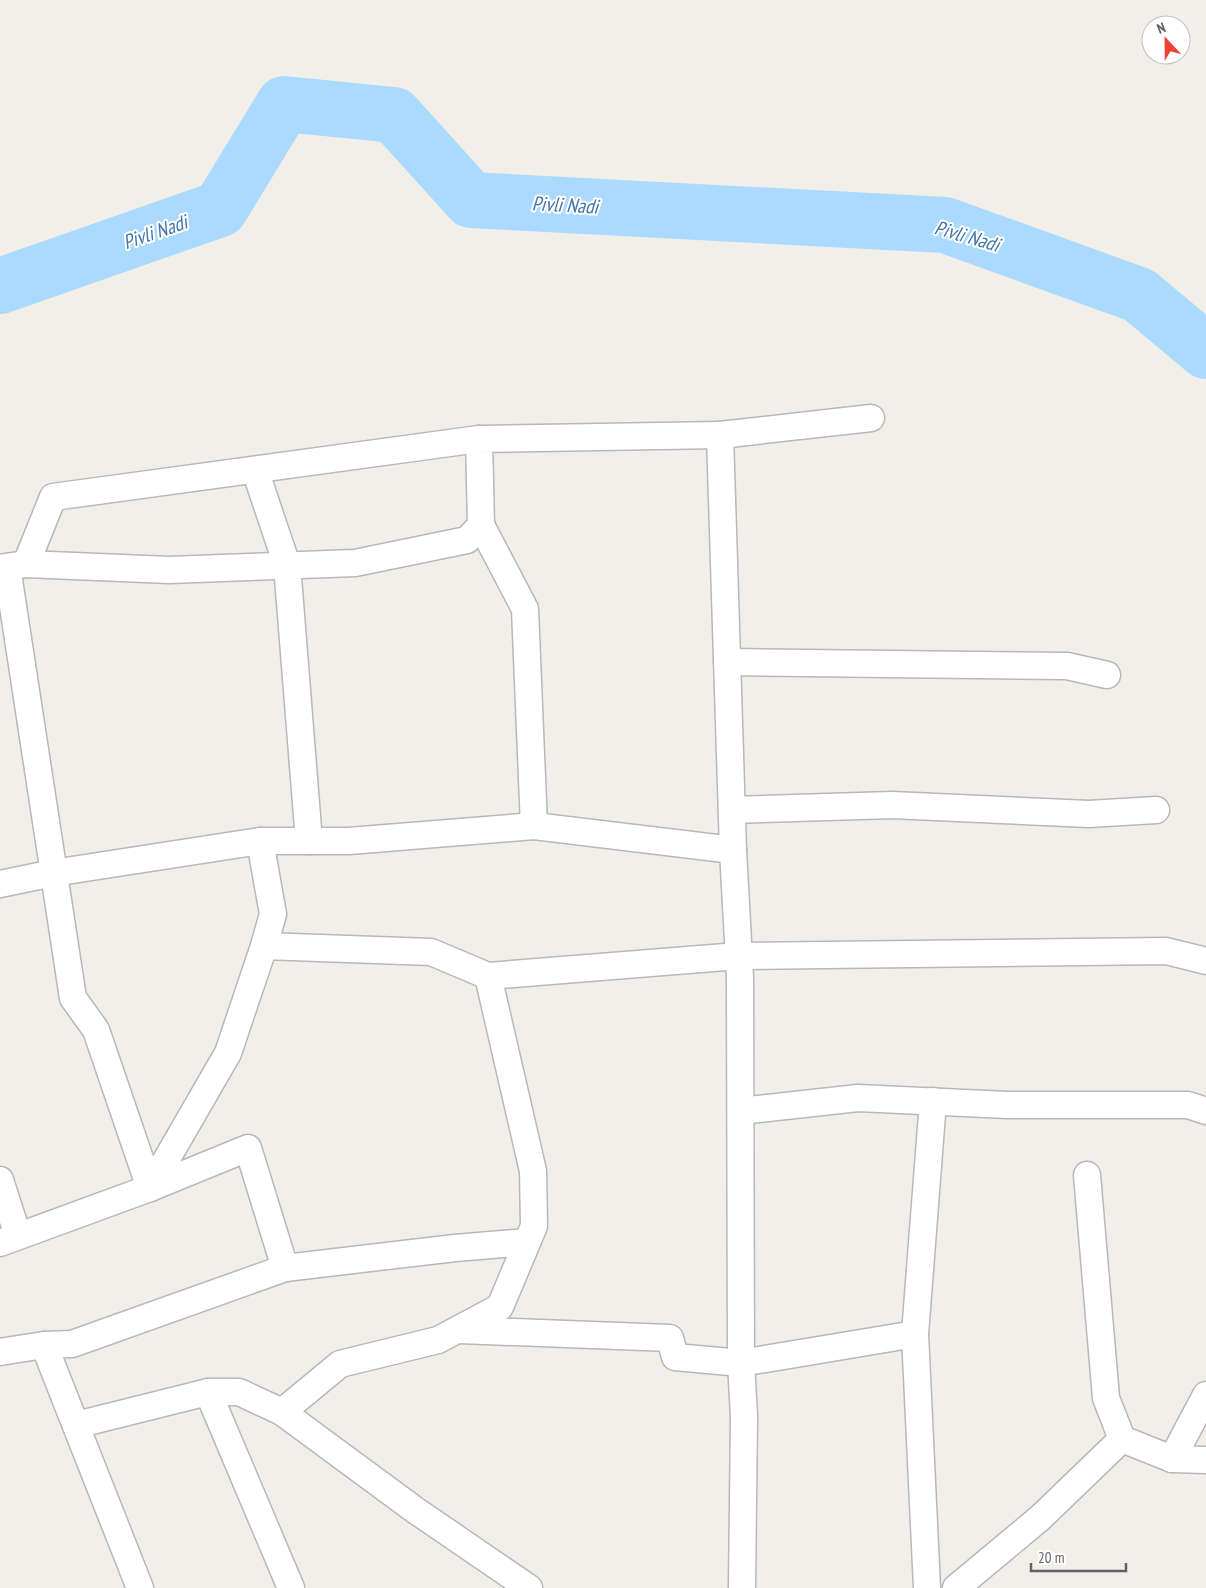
<svg xmlns="http://www.w3.org/2000/svg" width="1206" height="1588" viewBox="0 0 1206 1588" font-family="'PT Sans Narrow',sans-serif">
<style>
.lines{fill:none;stroke-linecap:round;stroke-linejoin:round}
.river{stroke:#aadaff;stroke-width:56}
.minor-casing{stroke:#b5b8bc;stroke-width:29}
.minor{stroke:#fff;stroke-width:26}
.labels{text-anchor:middle;dominant-baseline:central;stroke-width:4;stroke-linejoin:round;paint-order:stroke}
.water-label{font-size:20px;font-style:italic;fill:#4174aa;stroke:#fff}
</style>
<rect width="100%" height="100%" fill="#f1efe8"/>
<g class="lines">
<!-- river -->
<polyline class="river" points="0,286 220,209 284,104 394,115 471,200 945,225 1139,295 1206,351"/>
<!-- minor casing -->
<g class="minor-casing">
<g id="minor">
<polyline points="720,435 871,418"/>
<polyline points="255,470 287,565 309,841"/>
<polyline points="481,525 525,609 534,826"/>
<polyline points="26,564 53,497 479,439"/>
<polyline points="7,567 73,998 96,1030 150,1188"/>
<polyline points="0,568 26,564 169,570 355,563 467,540 481,525 479,439 720,435 733,850"/>
<polyline points="727,662 1067,666 1107,675"/>
<polyline points="732,810 892,805 1089,814 1156,810"/>
<polyline points="0,884 53,873 260,841 349,841 534,826 733,850 740,978 741,1363 744,1416 742,1588"/>
<polyline points="264,946 431,952 488,976"/>
<polyline points="741,1111 858,1098 1007,1105 1188,1105 1206,1111"/>
<polyline points="1087,1175 1106,1398 1122,1439 1172,1459 1206,1460"/>
<polyline points="0,1180 18,1236"/>
<polyline points="150,1188 228,1053 264,946 273,914 260,841"/>
<polyline points="0,1243 150,1188 248,1148 285,1268 455,1248 527,1242"/>
<polyline points="459,1330 670,1338 675,1357 741,1363 915,1334 933,1101"/>
<polyline points="915,1334 927,1588"/>
<polyline points="44,1345 140,1588"/>
<polyline points="0,1352 44,1345 72,1344 285,1268"/>
<polyline points="282,1412 340,1364 438,1340 500,1307 534,1226 533,1171 488,976 738,956 1166,951 1206,961"/>
<polyline points="76,1425 208,1392"/>
<polyline points="1172,1459 1206,1395"/>
<polyline points="291,1588 208,1392 239,1392 282,1412 415,1510 529,1588"/>
<polyline points="956,1588 1040,1518 1122,1439"/>
</g>
</g>
<!-- minor -->
<use href="#minor" class="minor"/>
</g>
<g class="labels">
<!-- water labels -->
<g class="water-label">
<text transform="translate(565 205) rotate(3)">Pivli Nadi</text>
<text transform="translate(155 232) rotate(-19)">Pivli Nadi</text>
<text transform="translate(967 236) rotate(16)">Pivli Nadi</text>
</g>
</g>
<!-- north arrow -->
<g transform="translate(1166 40) rotate(338)"><circle r="24" fill="#ffffff" stroke="#bfc1c3"/>
<path d="M0-4L9 19L0 12L-9 19Z" fill="#ea4335"/>
<text y="-8" font-size="14" font-weight="bold" text-anchor="middle" fill="#5f6368">N</text>
</g>
<!-- scale -->
<path d="M1031 1563v8h95v-8" fill="none" stroke="#5f6368" stroke-width="2.5"/>
<text x="1038" y="1563" font-size="15" fill="#5f6368" stroke="#ffffff" stroke-width="4" paint-order="stroke">20 m</text>
</svg>
